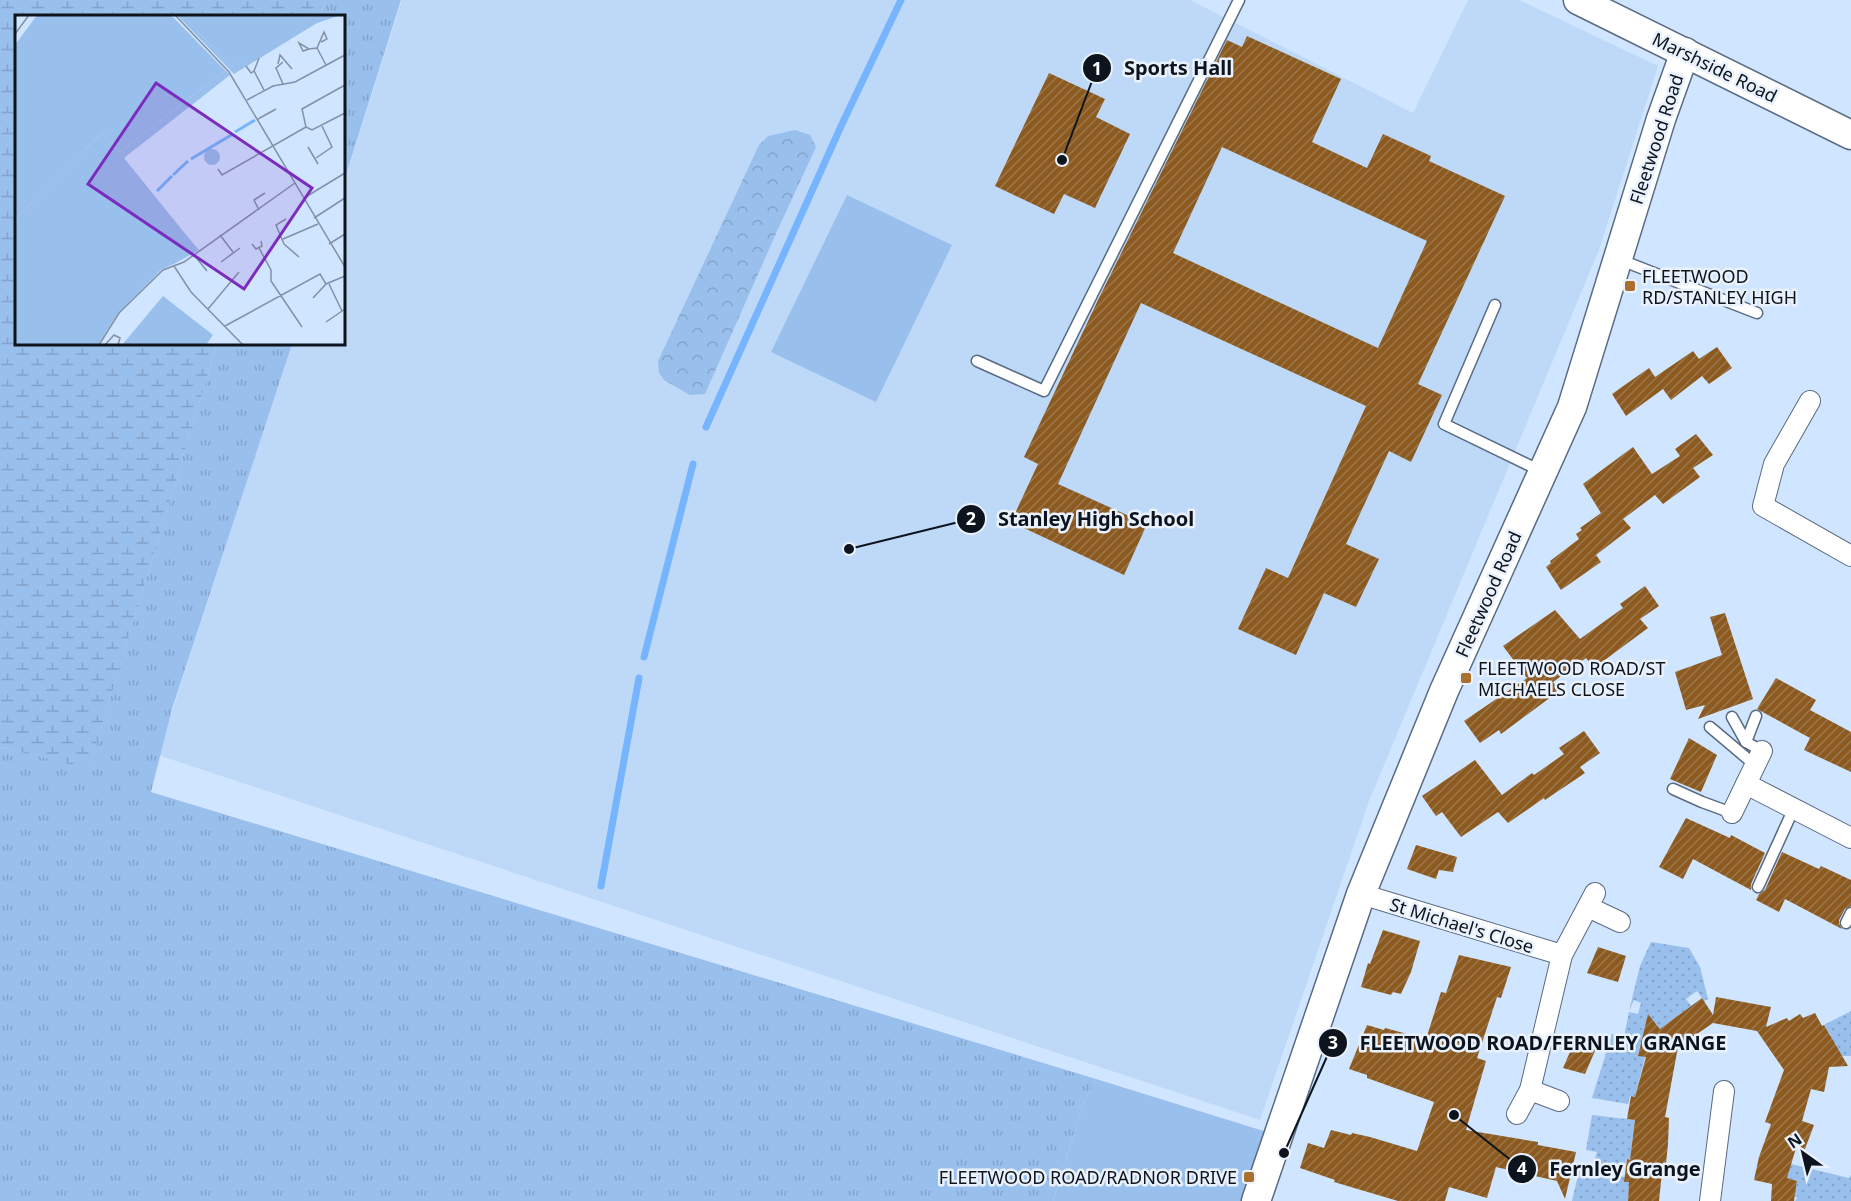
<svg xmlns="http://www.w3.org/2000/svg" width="1851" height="1201" viewBox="0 0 1851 1201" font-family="'Noto Sans',sans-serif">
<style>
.built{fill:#bed9f8}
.grass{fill:url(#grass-tufts)}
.forest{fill:url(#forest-crowns)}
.wetland{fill:url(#wetland-marsh)}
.park{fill:#99bfec}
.garden{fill:url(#garden-dots)}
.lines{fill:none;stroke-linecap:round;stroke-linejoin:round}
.stream{stroke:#76b5fd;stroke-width:7}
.building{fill:url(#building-hatch);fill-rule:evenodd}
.lane-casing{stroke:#596b82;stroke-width:13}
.street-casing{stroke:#596b82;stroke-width:22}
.secondary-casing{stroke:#596b82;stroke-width:31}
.lane{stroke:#fff;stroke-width:10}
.street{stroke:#fff;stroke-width:20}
.secondary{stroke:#fff;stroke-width:28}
.poi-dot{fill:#a86f2e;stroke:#e9f1fc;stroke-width:2}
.labels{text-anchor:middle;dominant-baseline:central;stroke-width:5;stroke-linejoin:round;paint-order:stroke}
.street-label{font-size:18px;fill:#0d141d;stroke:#e9f1fc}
.poi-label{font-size:18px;fill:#0d141d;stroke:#e9f1fc;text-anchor:start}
.inset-river{fill:none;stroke:#76b5fd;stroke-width:3}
.inset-road{fill:none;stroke:#8291a5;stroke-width:1.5}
.view{fill:#7b2cbf;fill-opacity:0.15;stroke:#7b2cbf;stroke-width:3}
.inset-edge{fill:none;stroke:#0d141d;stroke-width:3}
.leader{fill:none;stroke:#0d141d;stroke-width:2}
.callout-dot{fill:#0d141d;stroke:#e9f1fc;stroke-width:2}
.mark-label{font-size:18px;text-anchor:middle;font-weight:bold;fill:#fff}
.callout-label{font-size:20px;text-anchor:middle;font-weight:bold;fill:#0d141d;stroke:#e9f1fc;stroke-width:5;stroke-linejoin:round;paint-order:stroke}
</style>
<defs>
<pattern id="grass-tufts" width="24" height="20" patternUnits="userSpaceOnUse" patternTransform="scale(1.5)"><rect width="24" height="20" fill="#99bfec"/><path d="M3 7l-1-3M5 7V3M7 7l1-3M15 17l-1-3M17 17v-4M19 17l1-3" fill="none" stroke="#83a3ca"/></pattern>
<pattern id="forest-crowns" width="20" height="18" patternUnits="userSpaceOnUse" patternTransform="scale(1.5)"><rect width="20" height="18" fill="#99bfec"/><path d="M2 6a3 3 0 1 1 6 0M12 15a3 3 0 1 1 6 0" fill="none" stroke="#83a3ca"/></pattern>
<pattern id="wetland-marsh" width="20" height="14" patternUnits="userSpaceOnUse" patternTransform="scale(1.5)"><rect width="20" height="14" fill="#99bfec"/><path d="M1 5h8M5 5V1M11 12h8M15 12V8" fill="none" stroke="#83a3ca"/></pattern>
<pattern id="garden-dots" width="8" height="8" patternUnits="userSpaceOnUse" patternTransform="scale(1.5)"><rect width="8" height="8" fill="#99bfec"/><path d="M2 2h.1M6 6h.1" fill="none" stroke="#83a3ca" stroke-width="1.8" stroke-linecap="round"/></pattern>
<pattern id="building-hatch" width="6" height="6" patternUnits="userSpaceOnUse" patternTransform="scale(1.5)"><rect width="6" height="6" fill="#8c5a1f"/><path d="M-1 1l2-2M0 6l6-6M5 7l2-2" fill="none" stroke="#99764e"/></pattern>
</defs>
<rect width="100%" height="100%" fill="#d0e5ff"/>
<!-- built -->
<polygon class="built" points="402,0 1190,0 1413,113 1468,0 1519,0 1658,66 1599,250 1369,801 1260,1120 158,755 291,344 344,344 344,182"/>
<!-- grass -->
<g class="grass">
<polygon points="326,0 401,0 344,181 344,16 320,16"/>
<polygon points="217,344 292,344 172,709 151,792 1096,1079 1083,1104 1053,1201 0,1201 0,747 89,768"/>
</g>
<!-- forest -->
<polygon class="forest" points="795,130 810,135 816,147 778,229 705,394 690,395 664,380 659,373 658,361 759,145 768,136"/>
<!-- wetland -->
<polygon class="wetland" points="0,0 326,0 320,16 16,16 16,344 217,344 89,769 0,747"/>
<!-- park -->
<g class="park">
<polygon points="847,195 952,245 876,402 771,352"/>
<polygon points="1096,1079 1270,1133 1245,1201 1053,1201 1083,1104"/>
</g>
<!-- garden -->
<g class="garden">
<polygon points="1651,942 1689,948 1700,967 1708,999 1704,1001 1697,991 1686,999 1691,1006 1660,1029 1655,1022 1648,1028 1654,1036 1640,1046 1638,1055 1645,1057 1635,1097 1630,1096 1628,1104 1592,1098 1612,1034 1624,1037 1629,1012 1638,1014 1641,1003 1634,1000 1629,1011 1640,966"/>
<polygon points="1851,1011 1851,1056 1833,1056 1820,1044 1831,1036 1824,1025"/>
<polygon points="1592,1115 1635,1120 1630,1160 1626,1159 1625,1167 1622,1166 1621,1176 1625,1177 1624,1182 1629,1182 1628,1201 1572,1201 1579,1171 1591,1172 1597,1152 1586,1150"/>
<polygon points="1791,1164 1849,1178 1851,1175 1851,1201 1795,1201 1798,1197 1788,1195 1796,1190 1797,1181 1787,1178"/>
</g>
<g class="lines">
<!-- stream -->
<g class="stream">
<polyline points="706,427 842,124 901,0"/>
<polyline points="644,657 693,464"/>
<polyline points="601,886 639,678"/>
</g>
</g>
<!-- building -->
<g class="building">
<path d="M1247,36l94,43 -29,63 55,26 16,-34 48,22 -2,5 76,35 -87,188 24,11 -31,67 -22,-11 -43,93 33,15 -23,48 -32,-14 -28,62 -58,-26 28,-61 22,10 78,-172 -225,-103 -83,181 89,40 -23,51 -113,-53 27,-58 -14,-7 74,-157 129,-260 15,7zM1222,147l205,94 -49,107 -205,-95z"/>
<polygon points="1049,73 1105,99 1096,117 1130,134 1095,208 1064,194 1054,214 995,186"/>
<polygon points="1717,347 1732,368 1709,384 1702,376 1671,400 1663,389 1626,416 1612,394 1649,368 1655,377 1693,351 1699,359"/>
<polygon points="1696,434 1713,455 1693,468 1700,477 1663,504 1655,495 1623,519 1631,528 1596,555 1601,562 1561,590 1546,567 1551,563 1550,561 1579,539 1576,534 1582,530 1580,528 1601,513 1583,484 1633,447 1652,474 1680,456 1675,449"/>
<polygon points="1645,586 1659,606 1640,619 1648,628 1594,668 1586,658 1553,682 1559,691 1501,734 1499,730 1480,743 1464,721 1527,678 1503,646 1555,610 1580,639 1623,608 1620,604"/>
<polygon points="1725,613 1753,699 1698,719 1705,705 1686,710 1675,672 1722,655 1710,617"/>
<polygon points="1776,678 1816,700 1810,710 1851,732 1851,772 1804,750 1810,738 1757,709"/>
<polygon points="1584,731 1600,753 1580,767 1585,773 1545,800 1544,798 1508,823 1498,812 1461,837 1442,812 1436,816 1422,796 1475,760 1502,795 1532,773 1534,775 1564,754 1559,748"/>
<polygon points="1689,738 1717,755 1701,792 1670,779"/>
<polygon points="1686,818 1730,838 1731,835 1765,853 1751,884 1751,890 1693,859 1683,879 1659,867"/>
<polygon points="1416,845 1457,857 1453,872 1439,870 1436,879 1407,869"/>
<polygon points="1782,852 1819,869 1821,866 1851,880 1851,906 1845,909 1839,920 1839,924 1842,929 1785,899 1779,912 1756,900 1759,894 1765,890"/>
<polygon points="1383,930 1420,941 1411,972 1401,994 1393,992 1391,995 1361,987 1368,963 1370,964"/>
<polygon points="1598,947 1626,956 1618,982 1587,973"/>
<polygon points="1459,955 1511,967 1501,998 1497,997 1477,1058 1486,1061 1466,1130 1538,1142 1538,1145 1576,1152 1565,1199 1557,1181 1496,1167 1487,1198 1449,1187 1445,1201 1398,1201 1334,1182 1335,1180 1300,1168 1308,1143 1324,1148 1331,1130 1351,1135 1352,1133 1370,1137 1417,1151 1434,1102 1367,1078 1367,1075 1349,1069 1367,1025 1384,1030 1385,1028 1426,1039 1441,992 1446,993"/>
<polygon points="1716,997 1771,1007 1766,1027 1787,1018 1789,1021 1800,1014 1803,1018 1815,1013 1822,1026 1824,1025 1848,1066 1829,1067 1824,1092 1811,1089 1802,1121 1814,1125 1805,1149 1796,1148 1787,1178 1797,1181 1794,1201 1771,1201 1772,1184 1754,1180 1759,1157 1771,1124 1765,1122 1784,1070 1757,1031 1713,1023 1678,1047 1665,1117 1669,1118 1668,1144 1666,1164 1663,1163 1659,1201 1628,1201 1629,1182 1624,1182 1627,1159 1630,1160 1635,1120 1627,1119 1631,1096 1635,1097 1646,1057 1638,1056 1648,1014 1660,1029 1702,998 1713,1015"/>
<polygon points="1577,1036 1598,1044 1585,1074 1563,1068"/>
</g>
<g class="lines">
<!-- lane casing -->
<g class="lane-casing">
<g id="lane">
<polyline points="1618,259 1757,313"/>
<polyline points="1495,305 1444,424 1543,472"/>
<polyline points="977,361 1044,391 1239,0"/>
<polyline points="1732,717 1746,742 1762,751"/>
<polyline points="1710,727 1755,765"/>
<polyline points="1746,742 1756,716"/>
<polyline points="1673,789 1702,802 1732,813"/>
<polyline points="1758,887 1794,808"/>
<polyline points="1846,923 1851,913"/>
</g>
</g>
<!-- street casing -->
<g class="street-casing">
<g id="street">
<polyline points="1810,401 1774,464 1763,506 1851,556"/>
<polyline points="1746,784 1851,838"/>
<polyline points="1732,813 1762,751"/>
<polyline points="1361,894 1562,955"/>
<polyline points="1588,907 1620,922"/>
<polyline points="1530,1090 1559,1101"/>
<polyline points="1517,1114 1530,1090 1562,955 1595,893"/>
<polyline points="1710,1201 1724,1091"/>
</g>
</g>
<!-- secondary casing -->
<g class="secondary-casing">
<g id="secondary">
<polyline points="1578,0 1851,135"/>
<polyline points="1256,1201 1361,894 1444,691 1572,407 1661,119 1685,52"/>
</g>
</g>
<!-- lane -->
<use href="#lane" class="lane"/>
<!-- street -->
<use href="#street" class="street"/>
<!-- secondary -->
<use href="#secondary" class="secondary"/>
</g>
<!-- markers -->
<g class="poi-dot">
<rect x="1624" y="280" width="12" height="12" rx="3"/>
<rect x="1460" y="672" width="12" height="12" rx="3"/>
<rect x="1243" y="1171" width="12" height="12" rx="3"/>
</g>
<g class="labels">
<!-- street labels -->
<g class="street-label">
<text transform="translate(1715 67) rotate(26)">Marshside Road</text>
<text transform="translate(1656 139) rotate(-72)">Fleetwood Road</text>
<text transform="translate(1488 594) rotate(-66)">Fleetwood Road</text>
<text transform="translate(1462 925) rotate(17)">St Michael's Close</text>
</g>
<!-- poi labels -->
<g class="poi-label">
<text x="1642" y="276">FLEETWOOD<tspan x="1642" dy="21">RD/STANLEY HIGH</tspan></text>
<text x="1478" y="668">FLEETWOOD ROAD/ST<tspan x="1478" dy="21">MICHAELS CLOSE</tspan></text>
<text x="1237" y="1177" text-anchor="end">FLEETWOOD ROAD/RADNOR DRIVE</text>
</g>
</g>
<!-- overview -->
<g transform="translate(15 15)">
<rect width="330" height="330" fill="#d0e5ff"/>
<path d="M156,0l59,60 -106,83 63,78 -23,18 8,11 -10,4 -44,44 -20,32h-83v-126l87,-86 18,19 105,-81zM162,0h5l49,51 72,-43 18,-8h20l-24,8 -83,51zM148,281l50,39 -7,10h-84z" fill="#99bfec"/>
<path d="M22,0h134l54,56 -105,81 -18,-19 -87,86v-174zM167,0h139l-90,51z" fill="#99bfec"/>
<path d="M189 142a8 8 0 1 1 16 0a8 8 0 1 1-16 0ZM172,221l12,14 -27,15 -9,-11z" fill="#99bfec"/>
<path class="inset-river" d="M220,117l20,-12M176,144l42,-25M158,160l15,-14M142,176l15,-15"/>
<path class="inset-road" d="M160,0l54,57 116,195M0,19l14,-19M302,33l9,17M294,34l-6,2 -4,-8 10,6 8,-1 7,-16 3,7 -6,3M263,49l2,-9 12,14M231,51l5,7 3,-2 5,-13M239,56l10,19M268,69l-7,-16 7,-6M232,85l26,-14 22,-4 50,-27M243,104l18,-10M291,112l6,3 33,-17M293,132l10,17M301,143l16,-11 -10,-21M203,154l4,6 84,-48 -4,-18 43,-24M289,183l41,-25M244,195l-5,-10 11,-7M299,203l31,-20M271,204l-10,6 8,19 15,13M205,220l13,17M268,224l35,-15M237,229l4,5 6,-3 -1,-5M314,229l16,-10M244,233l12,22v11l31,46M179,240l13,16M206,247l19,-14M159,251l17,26 52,53M314,269l13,27M298,283l13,-14M193,294l31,-37M311,307l19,-13M210,311l95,-52 6,10 19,-8M84,330l20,-32 44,-43 21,-8 111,-79M90,330l9,-10 6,3 -2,7"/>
<path class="view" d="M141,68l156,105 -68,101 -156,-105z"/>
<rect width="330" height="330" class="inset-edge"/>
</g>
<!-- callouts -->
<path class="leader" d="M1062 160L1097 68M849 549L971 519M1284 1153L1333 1043M1454 1115L1522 1169"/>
<g class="callout-dot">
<circle cx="1062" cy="160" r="6"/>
<circle cx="849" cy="549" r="6"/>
<circle cx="1284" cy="1153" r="6"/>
<circle cx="1454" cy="1115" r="6"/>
<circle cx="1097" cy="68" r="15"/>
<circle cx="971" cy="519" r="15"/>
<circle cx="1333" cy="1043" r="15"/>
<circle cx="1522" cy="1169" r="15"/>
</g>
<g class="mark-label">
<text x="1097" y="75">1</text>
<text x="971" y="525">2</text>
<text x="1333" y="1049">3</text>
<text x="1522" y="1175">4</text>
</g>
<g class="callout-label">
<text x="1178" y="75">Sports Hall</text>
<text x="1096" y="526">Stanley High School</text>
<text x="1543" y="1050">FLEETWOOD ROAD/FERNLEY GRANGE</text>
<text x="1625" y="1176">Fernley Grange</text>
</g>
<!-- north arrow -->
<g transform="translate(1803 1153) rotate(326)" stroke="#e9f1fc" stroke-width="4.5" paint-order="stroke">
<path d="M0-4.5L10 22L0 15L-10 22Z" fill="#0d141d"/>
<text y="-9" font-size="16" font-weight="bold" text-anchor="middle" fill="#0d141d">N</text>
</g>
</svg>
